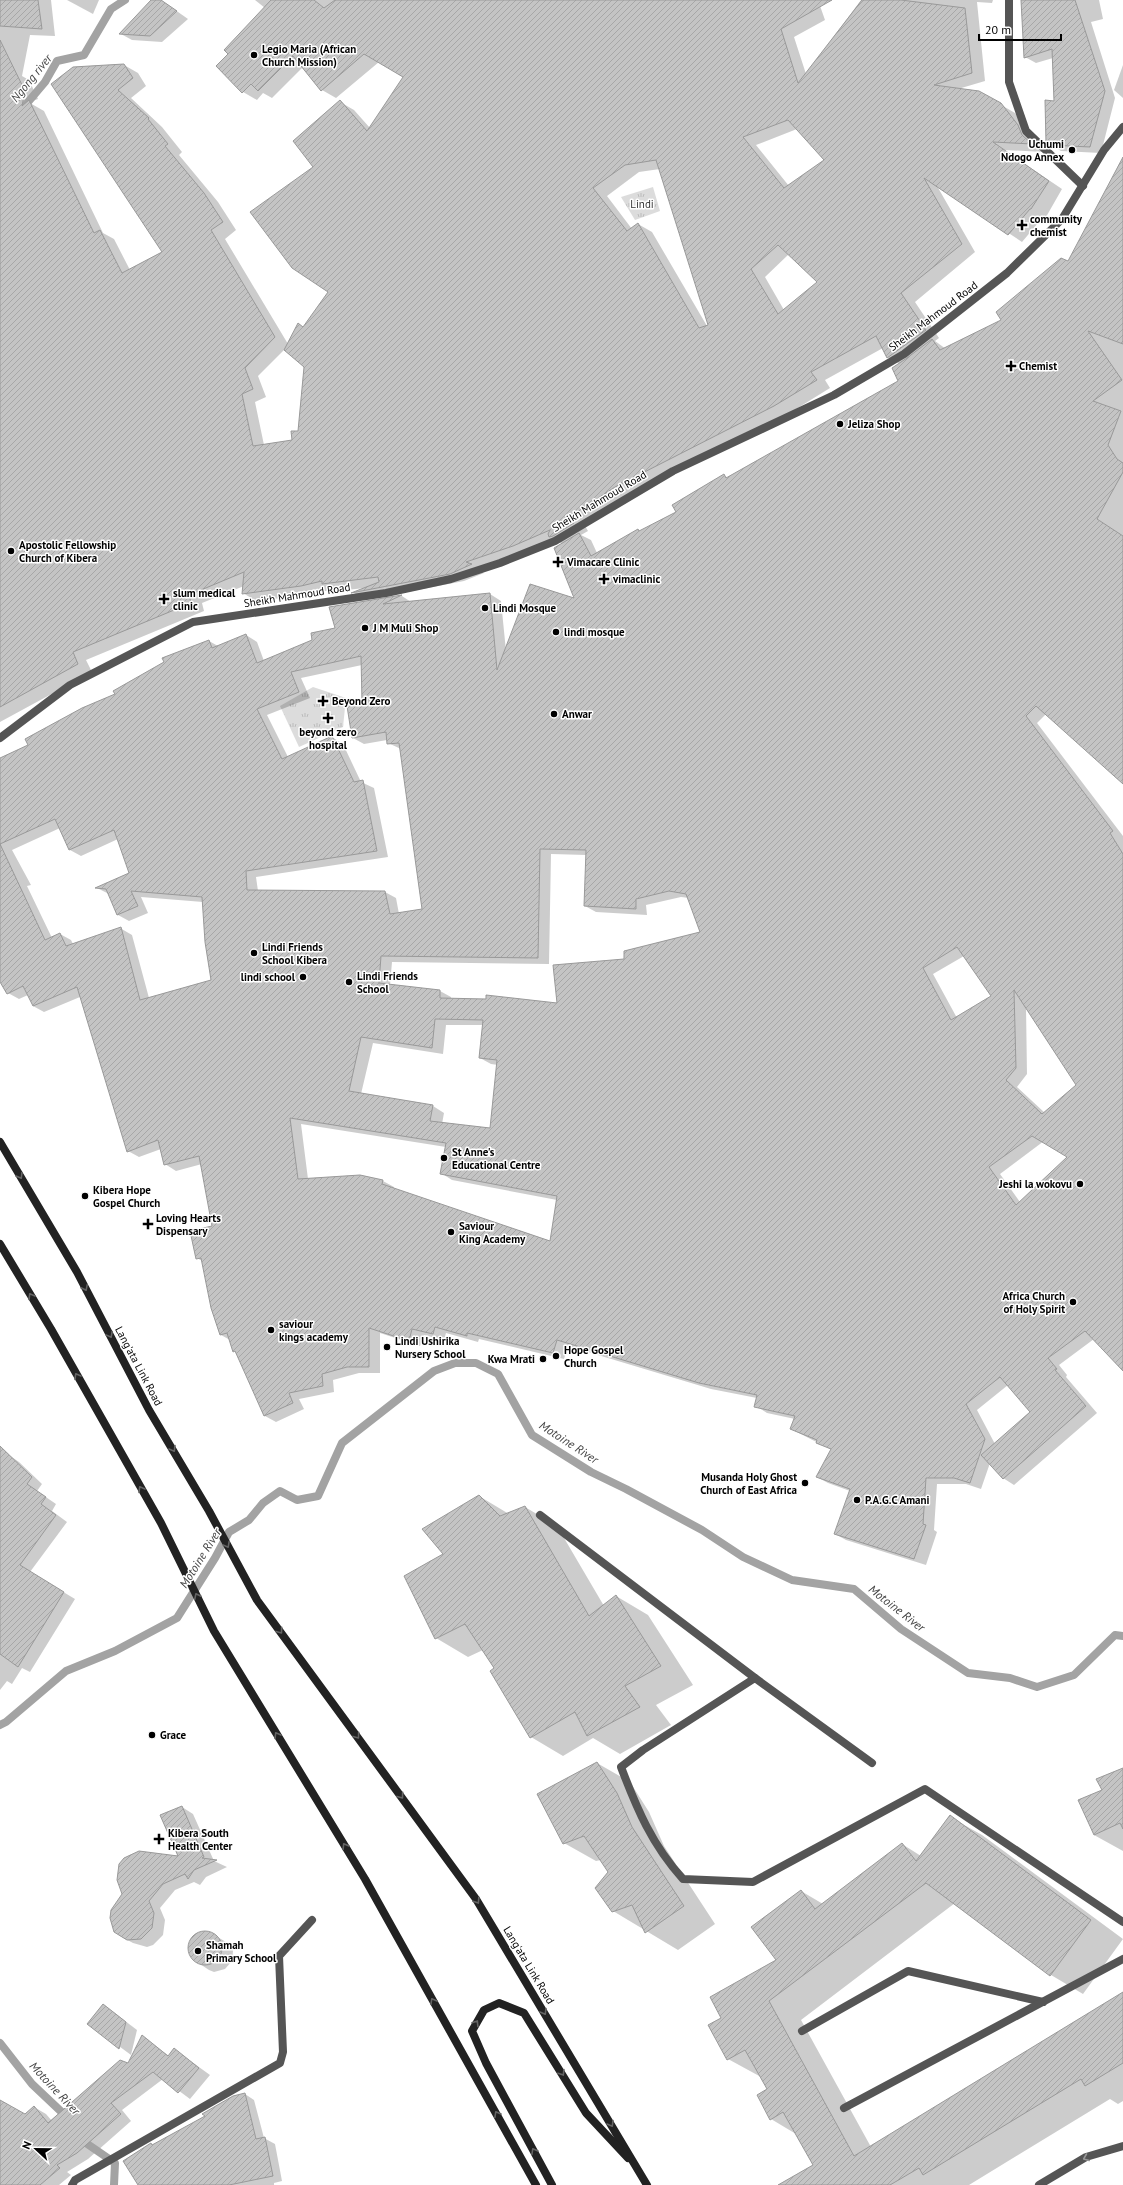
<svg xmlns="http://www.w3.org/2000/svg" width="1123" height="2185" viewBox="0 0 1123 2185" font-family="'PT Sans',sans-serif">
<style>
.grass{fill:url(#grass-tufts)}
.shadow{fill:#0003;fill-rule:evenodd}
.lines{fill:none;stroke-linecap:round;stroke-linejoin:round}
.stream{stroke:#a3a3a3;stroke-width:8}
.building{fill:url(#building-hatch);stroke:#999;fill-rule:evenodd}
.minor{stroke:#555;stroke-width:8}
.secondary{stroke:#222;stroke-width:8}
.oneway{stroke:#646464}
.oneway2{stroke:#999}
.poi-dot{fill:#000;stroke:#fff;stroke-width:1.5}
.labels{text-anchor:middle;dominant-baseline:central;stroke-width:3;stroke-linejoin:round;paint-order:stroke}
.poi-label{font-size:11px;font-weight:bold;fill:#000;stroke:#fff;text-anchor:start}
.park-label{font-size:11px;fill:#333;stroke:#fff}
.street-label{font-size:11px;fill:#000;stroke:#fff}
.water-label{font-size:12px;font-style:italic;fill:#444;stroke:#fff}
</style>
<defs>
<pattern id="grass-tufts" width="24" height="20" patternUnits="userSpaceOnUse"><rect width="24" height="20" fill="#dcdcdc"/><path d="M3 7l-1-3M5 7V3M7 7l1-3M15 17l-1-3M17 17v-4M19 17l1-3" fill="none" stroke="#bbb"/></pattern>
<pattern id="building-hatch" width="6" height="6" patternUnits="userSpaceOnUse"><rect width="6" height="6" fill="#c4c4c4"/><path d="M-1 1l2-2M0 6l6-6M5 7l2-2" fill="none" stroke="#a7a7a7"/></pattern>
</defs>
<rect width="100%" height="100%" fill="#fff"/>
<!-- grass -->
<g class="grass">
<polygon points="653,187 660,211 635,220 621,197"/>
<polygon points="313,687 346,698 343,727 299,747 280,706"/>
</g>
<!-- shadow -->
<g class="shadow">
<polygon points="0,0 51,0 55,36 30,35 22,76 29,80 38,99 0,113"/>
<polygon points="67,0 99,0 93,14"/>
<polygon points="152,0 161,0 188,19 162,42 132,40 121,34"/>
<path d="M255,0h569l-5,3 6,17 -31,17 12,37 55,-74h132l-1,3 -15,-1 8,79 -27,8 21,3 36,21 29,39 -40,-2 58,39 -16,28 -2,-1 -22,26 -85,-56 38,66 -60,50 24,36 -4,3 11,8 56,-28 67,-59 54,-102v623l-77,-69 -9,9 86,113v532l-29,-29 -35,26 8,10 -1,2 31,36 -83,72 -11,-7 -13,-15 -9,26 -15,-5h-29l-3,46 3,2 -11,33 -80,-25 -11,-6 15,-43 -22,-8 -11,-6 15,-27 -41,-21 4,-10 -28,-6 -11,-7 1,-8 -46,-9 -143,-43 -4,13 -85,-20 -1,3 -32,-9 -2,7 -20,-5 -4,11 -40,-13v40h-21l-26,7 1,12 -35,7 5,10 -28,13 -11,-6 -27,-63 -4,-2 -4,-11 -9,-5 -19,-74 -5,-3 16,-31 -11,-63 -26,7 -11,-7 -4,-15 -22,8 -11,-6 -48,-154 -36,15 -11,-6 -5,-11 -9,4 -11,-6 -8,-16v-218l29,-14 180,-104 9,5 28,-11 11,7 7,19 50,-20 22,-12 -6,-21 72,-12 9,6 79,-8 11,7 5,50 70,-51 -14,-56 -5,-4 -78,30 5,3 -20,8 -98,19 -12,-7 11,-5 -28,3 -4,-2 -18,5 -59,7 -13,-8 1,-7 -42,17 2,8 -118,49 6,12 -92,50v-584l30,-35 14,8 59,122 11,6 16,31 34,-17 -112,-169 72,-19 14,8 8,13 -15,12 31,29 20,25 -3,3 39,47 18,28 -11,9 63,105 16,-16 25,-36 -15,-124 26,-66 14,8 16,18 35,-51 -26,-15 -43,36 -14,-8 -19,-23 -31,31 -9,-5 -6,7 -14,-8 -26,-26 12,-12 36,-46zM797,129l29,31 -37,26 -33,-41zM660,169l49,156 -2,1 -55,-94 -14,-8 -6,5 -25,-33 32,-24zM789,254l30,28 -35,28 -19,-33zM883,348l4,9 13,7 -1,17 -171,97 -4,-3 -47,38 -36,19 -3,-2 -41,23 -6,-13 -10,-5 7,-4 -4,-7 45,-29 159,-81 42,-26 -5,-8zM284,350l21,17 -6,65 -5,9 -30,4 -9,-43 11,-5 -8,-21zM362,665l1,38 -10,35 11,6 23,-4 1,3 13,6 22,161 -24,4 -3,-16 -11,-6 -127,-1 -2,-14 132,-20 -14,-69 -13,-6 -18,-38 -11,-7 -44,20 -21,-42 43,-17 -9,-20zM60,828l10,22 11,6 37,-17 12,34 -33,15 12,6 9,21 11,6 19,-8 -7,-16 62,5 9,78 -63,18 -17,-63 -12,-7 -47,16 -2,-4 -11,-6 -8,4 -25,-52 4,-1 -19,-35zM551,854l35,1 -1,51 11,6 51,3 -1,-10 35,-8 8,1 12,34 -76,28 -67,44 -107,-4v-3l-11,-6 -50,-6 2,-23 157,2zM964,956l29,40 -36,22 -24,-44zM1026,1006l51,79 -32,28 -28,-26 10,-13zM446,1025h38l-4,33 11,6 7,1 -7,64 -49,-5 2,-11 -11,-7 -72,-12 12,-51 70,11zM301,1124l145,23 -5,26 11,7 105,20 -6,43 -157,-54v-2l-11,-6 -24,-5 -51,3zM1044,1141l25,15 -49,46 -20,-28zM1008,1385l23,27 -36,32 -18,-34z"/>
<polygon points="1022,0 1099,0 1103,19 1091,22 1115,98 1101,153 1061,151 1049,144 1055,102 1053,58 1036,63 1025,57"/>
<polygon points="1123,65 1123,98 1114,90"/>
<polygon points="0,1449 19,1462 42,1484 37,1491 56,1504 52,1511 67,1522 30,1572 75,1599 30,1672 22,1668 12,1684 7,1681 0,1690"/>
<polygon points="479,1496 509,1514 525,1507 557,1526 604,1606 616,1596 648,1615 693,1685 656,1705 671,1725 620,1754 593,1738 563,1756 531,1737 495,1669 483,1650 468,1657 436,1638 445,1555"/>
<polygon points="597,1763 630,1782 649,1812 664,1846 715,1924 678,1950 613,1911 609,1872 601,1860 596,1861 564,1843"/>
<polygon points="1123,1769 1123,1851 1094,1835 1103,1791"/>
<polygon points="182,1807 193,1814 214,1861 227,1867 206,1877 200,1885 194,1882 175,1890 160,1908 165,1920 163,1935 153,1945 147,1947 133,1943 120,1936 112,1925 112,1910 123,1894 118,1872 125,1858 132,1854 139,1852 179,1857"/>
<polygon points="950,1817 982,1835 1123,1939 1083,1994 1051,1975 955,1903 801,2020 871,2147 1123,2000 1123,2101 1118,2104 1110,2099 969,2185 810,2185 814,2166 796,2134 771,2119 768,2090 761,2077 728,2059 723,2018 777,1960 801,1891 823,1904 902,1844 921,1856"/>
<polygon points="209,1932 226,1942 233,1951 232,1961 225,1969 214,1972 209,1970 197,1962 190,1954 189,1944 199,1933"/>
<polygon points="104,2005 137,2030 131,2055 89,2024"/>
<polygon points="142,2036 169,2056 174,2049 210,2075 190,2099 163,2079 122,2110 131,2121 88,2159 67,2172 71,2175 59,2185 0,2185 0,2112 25,2115 34,2107 46,2114 52,2121 128,2065"/>
<polygon points="245,2094 254,2100 264,2138 275,2144 282,2181 274,2183 274,2185 140,2185 151,2144 153,2146"/>
</g>
<g class="lines">
<!-- stream -->
<g class="stream">
<polyline points="23,108 45,82 57,61 84,55 111,9 125,0"/>
<polyline points="0,1725 6,1722 66,1671 115,1651 177,1618 215,1558 229,1532 249,1520 263,1503 280,1491 297,1500 318,1496 342,1443 434,1371 455,1363 476,1363 498,1374 532,1435 591,1472 626,1489 702,1530 743,1557 792,1580 854,1589 901,1629 968,1673 1010,1678 1037,1687 1074,1675 1115,1635 1123,1636"/>
<polyline points="0,2043 32,2084 69,2119"/>
<polyline points="81,2137 83,2141 115,2163 114,2185"/>
</g>
</g>
<!-- building -->
<g class="building">
<polygon points="0,0 38,0 42,29 0,26"/>
<polygon points="151,0 161,0 177,11 150,36 119,34"/>
<path d="M271,0h43l10,8 11,-8h497l-51,29 17,54 64,-83h39l64,8 7,65 -38,12 45,6 22,12 17,22 4,10 10,9 -39,-2 56,39 -18,28h-1l-22,26 -84,-57 38,66 -61,49 25,37 -39,28 -11,-22 -65,36 6,8 -43,26 -159,81 -44,29 3,7 -21,13 -4,1 -1,-3 2,-4 -37,16 -47,16 6,2 -22,10 -99,19 28,-11 -1,-5 -56,7v-3l-21,5 -59,8 2,-22 -55,23 2,8 -118,49 5,12 -78,43v-667l25,51 -3,15 7,-6 65,133 6,-3 22,43 40,-21 -111,-168 22,-17 51,-3 9,14 -15,12 31,28 -1,1 20,25 -3,2 39,47 19,29 -12,8 64,107 -30,31 8,21 -11,5 11,52 39,-6 -1,-9h7l6,-64 -20,-17 14,-27 5,4 25,-35 -36,-24 -42,-56 63,-45 -20,-26 47,-41 27,31 36,-54 -39,-23 -43,37 -28,-35 -35,35 -7,-7 -9,9 -26,-27 12,-12 -4,-4zM788,120l36,40 -40,28 -41,-51zM656,160l52,165 -9,3 -61,-105 -11,8 -34,-43 32,-23zM778,245l39,37 -39,32 -27,-45z"/>
<polygon points="1021,0 1075,0 1105,91 1090,147 1048,145 1046,143 1045,100 1054,101 1052,49 1024,58"/>
<path d="M1123,157v187l-35,-13 34,49 -29,21 28,10 -13,34 9,14 6,4v9l-26,47 26,17v248l-87,-78 -10,10 87,115 -3,2 13,21v517l-38,-40 -37,27 9,11 -2,1 31,36 -83,73 -22,-24 49,-43 -30,-35 -34,27 19,35 -15,44 -16,-5h-28l-3,46 3,1 -12,34 -80,-25 16,-45 -34,-12 15,-28 -15,-6 1,-3 -27,-11 5,-13 -41,-9 3,-12 -58,-12 -142,-43 -4,13 -86,-20v3l-32,-9 -2,7 -21,-5 -3,12 -40,-13v39h-22l-25,7 1,12 -34,7 4,10 -29,13 -29,-65 -2,1 -6,-19 -7,2 -9,-27 -10,-50 -5,1 -6,-28 22,-5 -13,-70 -35,9 -6,-25 -31,12 -50,-165 -44,19 -10,-20 -16,8 -7,-12v-224l28,-13 -3,-6 57,-31 33,-14 -2,-3 51,-29 -2,-4 47,-18 3,8 34,-14 11,29 55,-23 -1,-7 24,-5 -6,-21 73,-12 -19,9 107,-11 7,77 33,-86 44,14 -20,-50 25,-15 12,23 47,-27 1,2 37,-19 -4,-7 52,-31 2,4 172,-97 -6,-13 15,-10 25,-19 8,11 61,-30 -5,-8 65,-54 7,3zM361,656l1,47 -15,3 5,32 34,-6 1,12 12,-1 23,166 -32,5 -5,-23 -138,-1 -1,-19 131,-20 -14,-71 -9,2 -22,-46 -50,23 -25,-50 42,-17 -8,-20zM55,819l14,31 45,-20 15,43 -34,15 11,1 11,26 21,-9 -7,-15 71,6 3,45 6,38 -71,20 -19,-73 -55,19 -6,-13 -15,7 -45,-96zM540,849l46,1 -2,56 52,3v-10l33,-8 17,3 14,38 -76,19v8l-71,6 4,38 -71,-8v4l-46,-1v-8l-61,-7 2,-27 157,2zM957,947l34,49 -40,24 -28,-52zM1014,990l62,95 -34,29 -36,-34 10,-12zM435,1019l48,1 -4,38 18,2 -7,68 -60,-7 3,-16 -84,-14 12,-54 71,11zM290,1118l156,25 -6,31 117,22 -7,45 -168,-57 1,-4 -23,-5 -62,4zM1032,1136l35,21 -51,48 -27,-38z"/>
<polygon points="0,1446 32,1477 27,1484 46,1497 41,1504 56,1515 20,1565 64,1592 18,1667 0,1654"/>
<polygon points="479,1495 500,1516 525,1506 589,1616 616,1595 661,1666 625,1686 640,1707 587,1736 575,1712 530,1738 490,1671 494,1668 465,1624 435,1639 404,1576 443,1554 422,1529"/>
<polygon points="597,1762 617,1793 632,1827 684,1906 645,1933 632,1905 612,1912 595,1888 608,1872 584,1836 563,1844 537,1794"/>
<polygon points="1123,1768 1123,1829 1120,1823 1094,1835 1078,1800 1102,1790 1096,1779"/>
<polygon points="182,1806 204,1857 202,1858 217,1860 194,1870 188,1879 185,1874 163,1884 149,1901 154,1913 152,1928 141,1939 127,1940 114,1932 110,1918 111,1910 122,1894 117,1880 119,1864 124,1858 139,1851 178,1856 160,1815"/>
<polygon points="950,1815 1091,1920 1050,1976 926,1883 769,2001 854,2156 1123,1992 1123,2063 1085,2086 1081,2079 923,2175 919,2168 890,2185 778,2185 813,2165 783,2112 770,2120 757,2095 767,2089 745,2050 727,2060 708,2025 721,2018 710,1997 776,1960 751,1927 801,1890 815,1909 902,1843 916,1861"/>
<circle cx="205" cy="1948" r="17"/>
<polygon points="103,2004 126,2022 119,2049 87,2024"/>
<polygon points="142,2035 168,2056 174,2048 199,2068 178,2093 153,2072 111,2103 121,2114 77,2153 57,2165 60,2168 40,2185 0,2185 0,2100 25,2114 34,2106 48,2123 120,2060 128,2063"/>
<polygon points="245,2093 256,2139 265,2137 273,2176 229,2185 138,2185 123,2161 151,2143 152,2145 205,2116 202,2114 233,2096"/>
</g>
<g class="lines">
<!-- minor -->
<g class="minor">
<polyline points="1009,0 1009,82 1026,131 1083,186"/>
<polyline points="0,738 70,685 193,622 386,593 451,579 500,563 555,541 673,471 834,395 904,354 1007,273 1062,219 1104,150 1123,127"/>
<polyline points="540,1515 755,1678"/>
<path d="M872,1763l-117,-85 -112,72 -22,17c16,42 31,78 62,112l70,3 172,-93 198,133"/>
<polyline points="802,2031 908,1971 1043,2002"/>
<polyline points="844,2108 1123,1959"/>
<polyline points="72,2185 75,2180 280,2063 283,2052 279,1956 312,1920"/>
<polyline points="1039,2185 1086,2157 1123,2146"/>
</g>
<!-- secondary -->
<g class="secondary">
<polyline points="0,1142 77,1272 149,1410 209,1511 257,1600 476,1899 647,2185"/>
<polyline points="0,1244 51,1329 161,1523 214,1631 365,1879 536,2185"/>
<polyline points="552,2185 486,2063 472,2031 484,2010 499,2003 524,2013 586,2113 628,2158"/>
</g>
</g>
<!-- one-way arrows -->
<defs><path id="oneway-chevron" d="M-2-3.5L2.5 0L-2 3.5" fill="none" stroke-width="1.6" stroke-linecap="round" stroke-linejoin="round"/></defs>
<g class="oneway">
<use href="#oneway-chevron" transform="translate(20 1176) rotate(59)"/>
<use href="#oneway-chevron" transform="translate(85 1288) rotate(64)"/>
<use href="#oneway-chevron" transform="translate(31 1296) rotate(-121)"/>
<use href="#oneway-chevron" transform="translate(110 1335) rotate(62)"/>
<use href="#oneway-chevron" transform="translate(77 1376) rotate(-120)"/>
<use href="#oneway-chevron" transform="translate(173 1449) rotate(59)"/>
<use href="#oneway-chevron" transform="translate(141 1489) rotate(-120)"/>
<use href="#oneway-chevron" transform="translate(227 1545) rotate(62)"/>
<use href="#oneway-chevron" transform="translate(197 1596) rotate(-116)"/>
<use href="#oneway-chevron" transform="translate(280 1631) rotate(54)"/>
<use href="#oneway-chevron" transform="translate(277 1735) rotate(-121)"/>
<use href="#oneway-chevron" transform="translate(357 1736) rotate(54)"/>
<use href="#oneway-chevron" transform="translate(401 1796) rotate(54)"/>
<use href="#oneway-chevron" transform="translate(345 1846) rotate(-121)"/>
<use href="#oneway-chevron" transform="translate(477 1901) rotate(57)"/>
<use href="#oneway-chevron" transform="translate(433 2001) rotate(-119)"/>
<use href="#oneway-chevron" transform="translate(544 2012) rotate(59)"/>
<use href="#oneway-chevron" transform="translate(476 2023) rotate(-58)"/>
<use href="#oneway-chevron" transform="translate(562 2073) rotate(58)"/>
<use href="#oneway-chevron" transform="translate(497 2114) rotate(-119)"/>
<use href="#oneway-chevron" transform="translate(611 2124) rotate(59)"/>
<use href="#oneway-chevron" transform="translate(534 2151) rotate(-119)"/>
</g>
<use class="oneway2" href="#oneway-chevron" transform="translate(1086 2158) rotate(157)"/>
<!-- markers -->
<g class="poi-dot">
<circle cx="254" cy="55" r="4"/>
<circle cx="1072" cy="150" r="4"/>
<path d="M1020 219h4v4h4v4h-4v4h-4v-4h-4v-4h4z"/>
<path d="M1009 360h4v4h4v4h-4v4h-4v-4h-4v-4h4z"/>
<circle cx="840" cy="424" r="4"/>
<circle cx="11" cy="551" r="4"/>
<path d="M556 556h4v4h4v4h-4v4h-4v-4h-4v-4h4z"/>
<path d="M602 573h4v4h4v4h-4v4h-4v-4h-4v-4h4z"/>
<path d="M162 593h4v4h4v4h-4v4h-4v-4h-4v-4h4z"/>
<circle cx="485" cy="608" r="4"/>
<circle cx="365" cy="628" r="4"/>
<circle cx="556" cy="632" r="4"/>
<path d="M321 695h4v4h4v4h-4v4h-4v-4h-4v-4h4z"/>
<circle cx="554" cy="714" r="4"/>
<path d="M326 712h4v4h4v4h-4v4h-4v-4h-4v-4h4z"/>
<circle cx="254" cy="953" r="4"/>
<circle cx="303" cy="977" r="4"/>
<circle cx="349" cy="982" r="4"/>
<circle cx="444" cy="1158" r="4"/>
<circle cx="1080" cy="1184" r="4"/>
<circle cx="85" cy="1196" r="4"/>
<path d="M146 1218h4v4h4v4h-4v4h-4v-4h-4v-4h4z"/>
<circle cx="451" cy="1232" r="4"/>
<circle cx="1073" cy="1302" r="4"/>
<circle cx="271" cy="1330" r="4"/>
<circle cx="387" cy="1347" r="4"/>
<circle cx="556" cy="1356" r="4"/>
<circle cx="543" cy="1359" r="4"/>
<circle cx="805" cy="1483" r="4"/>
<circle cx="857" cy="1500" r="4"/>
<circle cx="152" cy="1735" r="4"/>
<path d="M157 1833h4v4h4v4h-4v4h-4v-4h-4v-4h4z"/>
<circle cx="198" cy="1951" r="4"/>
</g>
<g class="labels">
<!-- poi labels -->
<g class="poi-label">
<text x="262" y="49">Legio Maria (African<tspan x="262" dy="13">Church Mission)</tspan></text>
<text x="1064" y="144" text-anchor="end">Uchumi<tspan x="1064" dy="13">Ndogo Annex</tspan></text>
<text x="1030" y="219">community<tspan x="1030" dy="13">chemist</tspan></text>
<text x="1019" y="366">Chemist</text>
<text x="848" y="424">Jeliza Shop</text>
<text x="19" y="545">Apostolic Fellowship<tspan x="19" dy="13">Church of Kibera</tspan></text>
<text x="567" y="562">Vimacare Clinic</text>
<text x="613" y="579">vimaclinic</text>
<text x="173" y="593">slum medical<tspan x="173" dy="13">clinic</tspan></text>
<text x="493" y="608">Lindi Mosque</text>
<text x="373" y="628">J M Muli Shop</text>
<text x="564" y="632">lindi mosque</text>
<text x="332" y="701">Beyond Zero</text>
<text x="562" y="714">Anwar</text>
<text x="328" y="732" text-anchor="middle">beyond zero<tspan x="328" dy="13">hospital</tspan></text>
<text x="262" y="947">Lindi Friends<tspan x="262" dy="13">School Kibera</tspan></text>
<text x="357" y="976">Lindi Friends<tspan x="357" dy="13">School</tspan></text>
<text x="295" y="977" text-anchor="end">lindi school</text>
<text x="452" y="1152">St Anne's<tspan x="452" dy="13">Educational Centre</tspan></text>
<text x="1072" y="1184" text-anchor="end">Jeshi la wokovu</text>
<text x="93" y="1190">Kibera Hope<tspan x="93" dy="13">Gospel Church</tspan></text>
<text x="156" y="1218">Loving Hearts<tspan x="156" dy="13">Dispensary</tspan></text>
<text x="459" y="1226">Saviour<tspan x="459" dy="13">King Academy</tspan></text>
<text x="1065" y="1296" text-anchor="end">Africa Church<tspan x="1065" dy="13">of Holy Spirit</tspan></text>
<text x="279" y="1324">saviour<tspan x="279" dy="13">kings academy</tspan></text>
<text x="395" y="1341">Lindi Ushirika<tspan x="395" dy="13">Nursery School</tspan></text>
<text x="564" y="1350">Hope Gospel<tspan x="564" dy="13">Church</tspan></text>
<text x="535" y="1359" text-anchor="end">Kwa Mrati</text>
<text x="797" y="1477" text-anchor="end">Musanda Holy Ghost<tspan x="797" dy="13">Church of East Africa</tspan></text>
<text x="865" y="1500">P.A.G.C Amani</text>
<text x="160" y="1735">Grace</text>
<text x="168" y="1833">Kibera South<tspan x="168" dy="13">Health Center</tspan></text>
<text x="206" y="1945">Shamah<tspan x="206" dy="13">Primary School</tspan></text>
</g>
<!-- park labels -->
<g class="park-label">
<text x="642" y="204">Lindi</text>
</g>
<!-- street labels -->
<g class="street-label">
<text transform="translate(933 316) rotate(-37)">Sheikh Mahmoud Road</text>
<text transform="translate(599 501) rotate(-31)">Sheikh Mahmoud Road</text>
<text transform="translate(297 595) rotate(-9)">Sheikh Mahmoud Road</text>
<text transform="translate(139 1366) rotate(62)">Lang'ata Link Road</text>
<text transform="translate(529 1965) rotate(59)">Lang'ata Link Road</text>
</g>
<!-- water labels -->
<g class="water-label">
<text transform="translate(31 78) rotate(-51)">Ngong river</text>
<text transform="translate(569 1442) rotate(33)">Motoine River</text>
<text transform="translate(200 1558) rotate(-58)">Motoine River</text>
<text transform="translate(897 1608) rotate(38)">Motoine River</text>
<text transform="translate(55 2088) rotate(47)">Motoine River</text>
</g>
</g>
<!-- north arrow -->
<g transform="translate(36 2149) rotate(292)" stroke="#ffffff" stroke-width="3" paint-order="stroke">
<path d="M0-3L7 15L0 10L-7 15Z" fill="#000000"/>
<text y="-6" font-size="11" font-weight="bold" text-anchor="middle" fill="#000000">N</text>
</g>
<!-- scale -->
<path d="M979 34v6h82v-6" fill="none" stroke="#000000" stroke-width="2"/>
<text x="985" y="34" font-size="12" fill="#000000" stroke="#ffffff" stroke-width="3" paint-order="stroke">20 m</text>
</svg>
